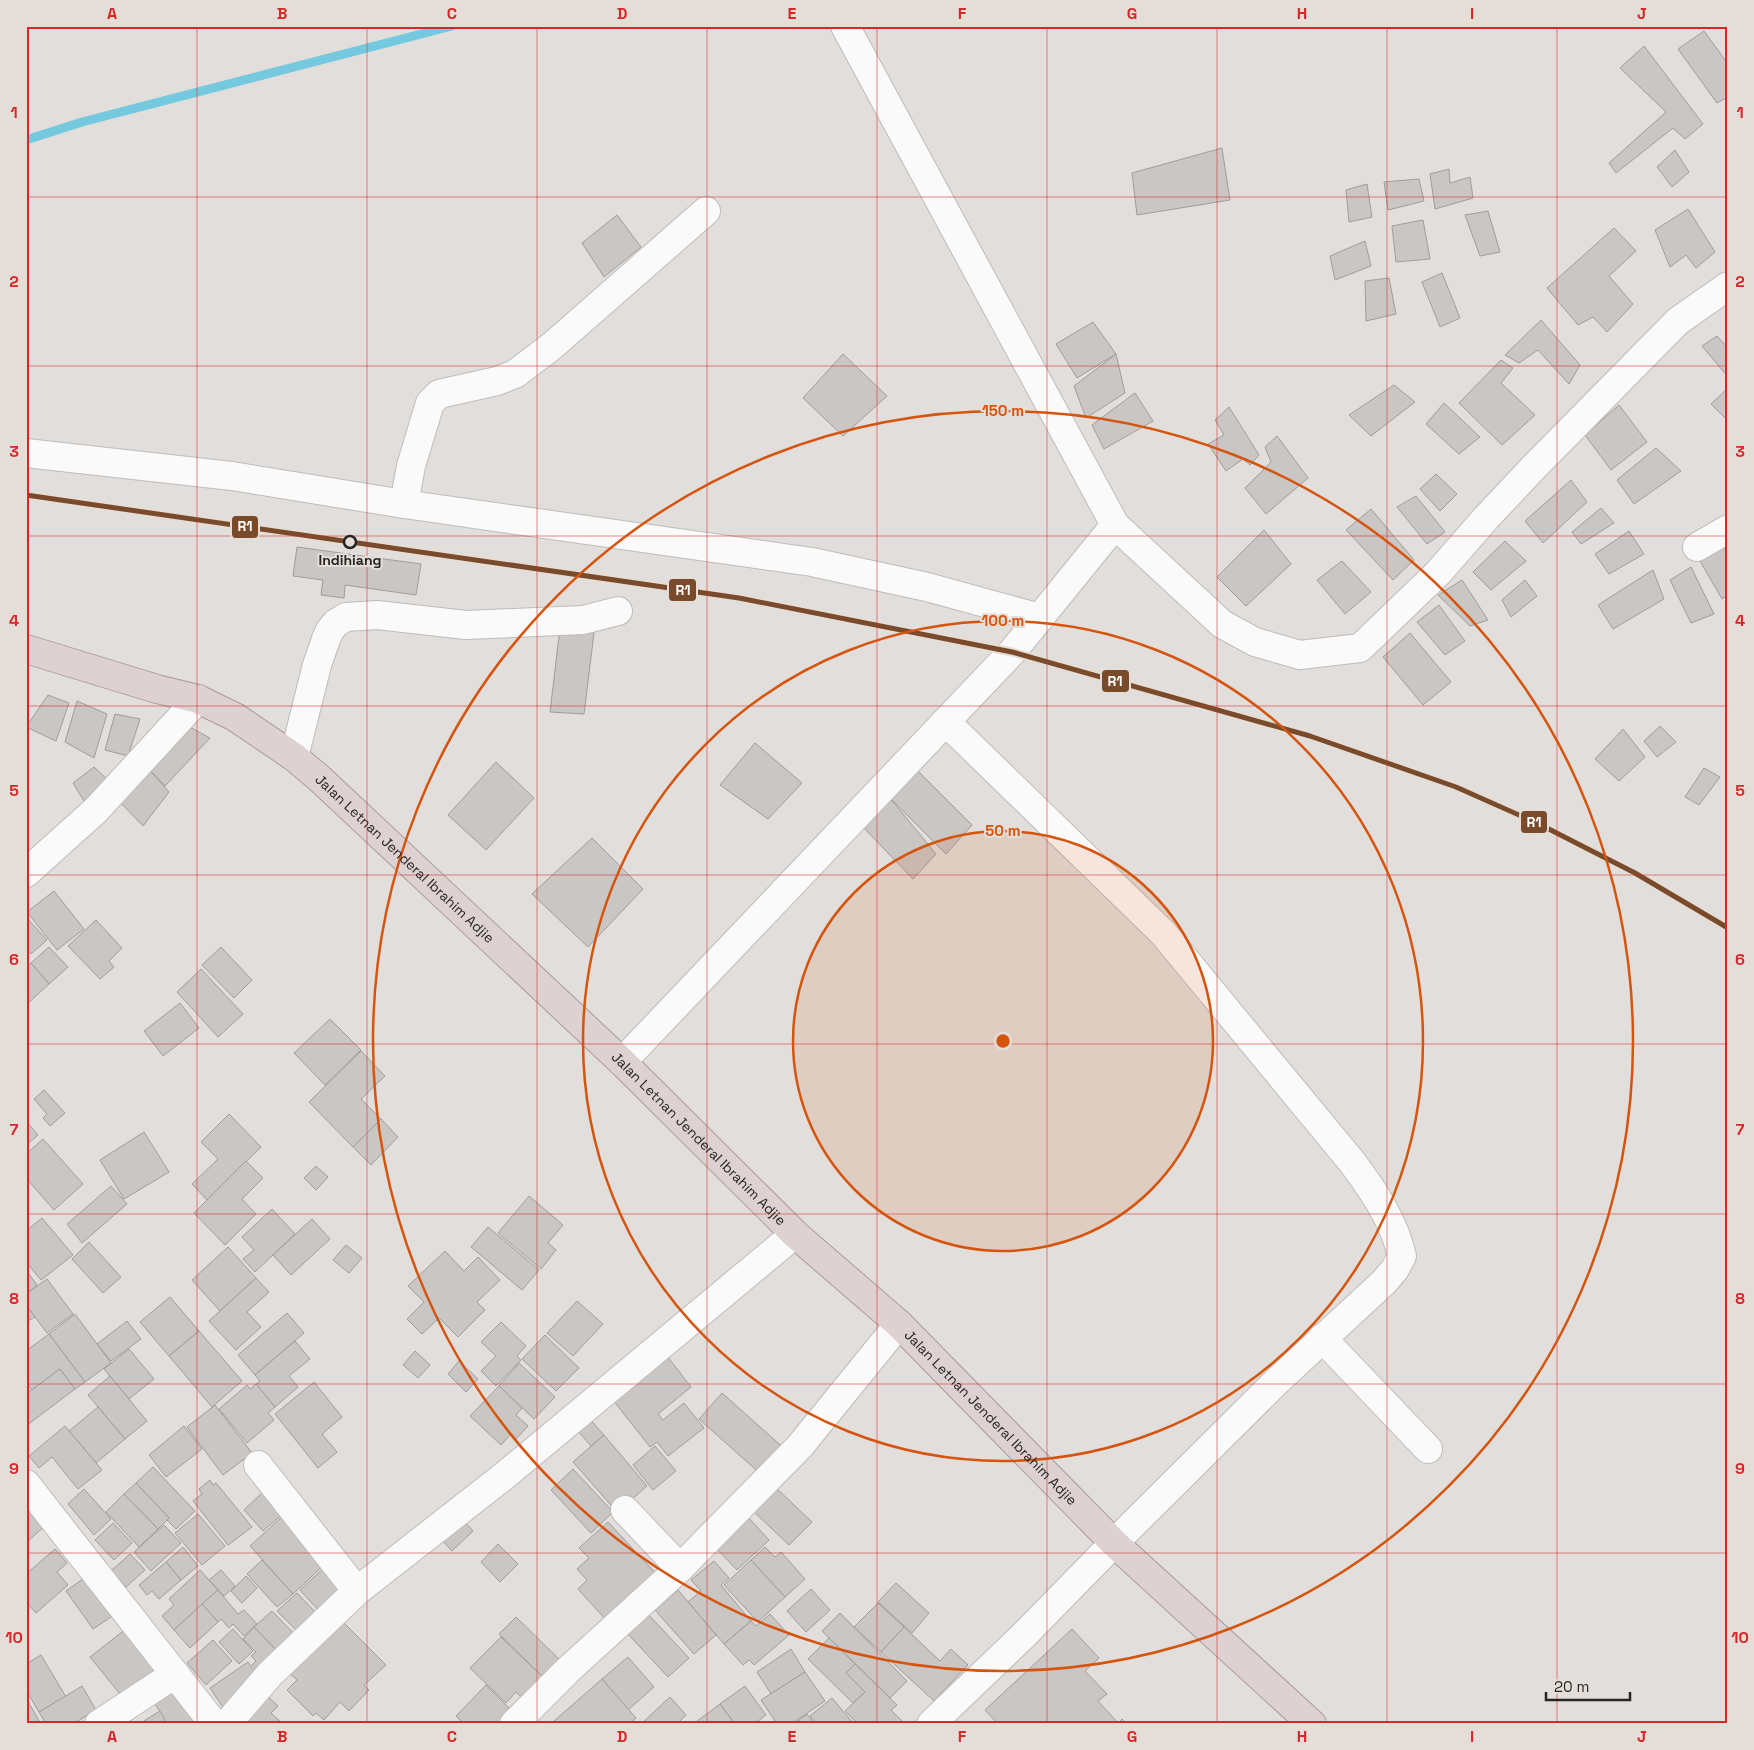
<svg xmlns="http://www.w3.org/2000/svg" width="1754" height="1750" viewBox="0 0 1754 1750" font-family="'Space Grotesk',sans-serif">
<style>
.lines{fill:none;stroke-linecap:round;stroke-linejoin:round}
.stream{stroke:#75c9df;stroke-width:9}
.building{fill:#c9c6c4;stroke:#9f9d9b}
.minor-casing{stroke:#bebcb9;stroke-width:30}
.highway-casing{stroke:#aa9b9b;stroke-width:30}
.minor{stroke:#fbfafa;stroke-width:28}
.highway{stroke:#ded1d2;stroke-width:28}
.rail-1-casing{stroke:#e5ded8;stroke-width:9}
.rail-1{stroke:#7a4b2a;stroke-width:5}
.grid{fill:none;stroke:#d62828;stroke-width:1;stroke-opacity:0.55}
.ring{fill:none;stroke:#d5540e;stroke-width:2.5}
.stop-dot{fill:#e5ded8;stroke:#272523;stroke-width:2.5}
.labels{text-anchor:middle;dominant-baseline:central;stroke-width:4;stroke-linejoin:round;paint-order:stroke}
.stop-label{font-size:14px;font-weight:bold;fill:#272523;stroke:#e5ded8}
.street-label{font-size:14px;fill:#272523;stroke:#e5ded8}
.centre{fill:#d5540e;stroke:#e5ded8;stroke-width:2.5}
.ring-label{font-size:15px;text-anchor:middle;font-weight:bold;fill:#d5540e;stroke:#e5ded8;stroke-width:4;stroke-linejoin:round;paint-order:stroke}
.line-badge{stroke:#e5ded8;stroke-width:2}
.badge-label{font-size:14px;text-anchor:middle;font-weight:bold;fill:#fff}
.neatline{fill:none;stroke:#d62828;stroke-width:2}
.grid-label{font-size:16px;text-anchor:middle;font-weight:bold;fill:#d62828}
</style>
<rect width="100%" height="100%" fill="#e2dedb"/>
<g class="lines">
<!-- stream -->
<polyline class="stream" points="26,140 82,122 452,26"/>
</g>
<!-- building -->
<g class="building">
<polygon points="1704,31 1728,64 1728,97 1717,103 1678,49"/>
<polygon points="1644,46 1703,124 1685,139 1673,128 1616,173 1609,163 1666,112 1620,68"/>
<polygon points="1222,148 1230,200 1137,215 1132,173"/>
<polygon points="1675,150 1689,172 1672,187 1657,167"/>
<polygon points="1449,169 1450,183 1470,177 1473,198 1435,209 1430,174"/>
<polygon points="1419,179 1424,201 1388,210 1384,182"/>
<polygon points="1367,184 1372,217 1349,222 1346,190"/>
<polygon points="1688,209 1715,252 1696,268 1686,255 1670,267 1655,230"/>
<polygon points="1488,211 1500,252 1480,256 1465,215"/>
<polygon points="617,215 641,247 604,277 582,243"/>
<polygon points="1423,220 1430,259 1396,262 1392,226"/>
<polygon points="1614,228 1636,251 1609,276 1633,304 1607,332 1593,317 1578,325 1547,288"/>
<polygon points="1365,241 1371,266 1335,280 1330,256"/>
<polygon points="1442,273 1460,318 1440,327 1422,282"/>
<polygon points="1389,278 1396,314 1366,321 1365,281"/>
<polygon points="1541,320 1580,365 1569,384 1538,350 1519,363 1505,355"/>
<polygon points="1093,322 1116,354 1077,378 1056,344"/>
<polygon points="1717,336 1728,348 1728,377 1702,346"/>
<polygon points="843,354 887,396 843,436 803,398"/>
<polygon points="1116,354 1125,393 1086,418 1074,386"/>
<polygon points="1501,360 1513,368 1501,383 1535,415 1502,445 1459,403"/>
<polygon points="1394,385 1415,402 1371,436 1349,415"/>
<polygon points="1728,388 1728,418 1726,419 1711,404"/>
<polygon points="1135,393 1153,421 1104,449 1092,425"/>
<polygon points="1444,403 1480,437 1459,454 1426,424"/>
<polygon points="1619,405 1647,442 1611,470 1585,435"/>
<polygon points="1229,407 1259,455 1250,465 1243,459 1226,471 1208,444 1224,435 1215,420"/>
<polygon points="1277,436 1308,478 1266,514 1245,488 1271,462 1265,447"/>
<polygon points="1656,448 1681,471 1634,504 1617,480"/>
<polygon points="1436,474 1457,494 1440,511 1420,489"/>
<polygon points="1571,480 1587,502 1543,543 1525,521"/>
<polygon points="1416,496 1445,532 1427,544 1397,507"/>
<polygon points="1601,508 1614,523 1581,544 1572,532"/>
<polygon points="1371,509 1414,560 1393,580 1346,530"/>
<polygon points="1264,530 1291,564 1246,606 1217,577"/>
<polygon points="1629,531 1644,554 1609,574 1595,554"/>
<polygon points="1505,541 1526,561 1491,590 1473,572"/>
<polygon points="1723,546 1728,555 1728,595 1722,599 1700,561"/>
<polygon points="297,547 421,564 416,595 345,585 344,598 321,595 323,580 293,576"/>
<polygon points="1342,561 1371,592 1345,614 1317,580"/>
<polygon points="1691,567 1714,614 1691,623 1670,580"/>
<polygon points="1653,570 1664,599 1613,629 1598,605"/>
<polygon points="1462,580 1488,620 1470,626 1438,595"/>
<polygon points="1525,580 1537,596 1511,617 1502,600"/>
<polygon points="1439,605 1465,641 1445,655 1417,622"/>
<polygon points="560,628 594,633 584,714 550,712"/>
<polygon points="1410,633 1451,682 1423,705 1383,657"/>
<polygon points="48,695 69,703 56,741 26,727"/>
<polygon points="77,701 107,714 94,758 65,742"/>
<polygon points="115,714 140,719 128,756 105,750"/>
<polygon points="186,725 210,738 165,786 146,766"/>
<polygon points="1660,726 1676,742 1657,757 1644,741"/>
<polygon points="1623,729 1645,757 1619,781 1595,759"/>
<polygon points="755,743 802,783 768,819 720,785"/>
<polygon points="496,762 534,798 486,850 448,815"/>
<polygon points="146,766 169,792 143,826 118,800"/>
<polygon points="94,767 111,783 92,814 73,783"/>
<polygon points="1704,768 1720,777 1699,805 1685,797"/>
<polygon points="917,770 972,825 946,854 889,797"/>
<polygon points="889,797 936,854 913,879 861,825"/>
<polygon points="592,838 643,889 588,947 532,894"/>
<polygon points="54,891 84,929 57,950 27,912"/>
<polygon points="26,917 47,940 31,954 26,949"/>
<polygon points="96,920 122,948 109,961 114,967 100,979 68,946"/>
<polygon points="49,947 68,967 49,984 31,963"/>
<polygon points="221,947 252,980 234,998 202,965"/>
<polygon points="31,963 49,984 26,1005 26,967"/>
<polygon points="201,969 243,1014 218,1037 177,992"/>
<polygon points="180,1003 199,1028 163,1056 144,1031"/>
<polygon points="330,1019 361,1050 325,1085 294,1053"/>
<polygon points="361,1051 385,1076 361,1099 381,1119 353,1147 309,1102"/>
<polygon points="44,1090 65,1113 50,1126 43,1118 47,1114 34,1099"/>
<polygon points="229,1114 261,1147 207,1200 192,1184 218,1159 201,1142"/>
<polygon points="381,1119 398,1137 371,1165 353,1147"/>
<polygon points="26,1121 38,1135 26,1145"/>
<polygon points="144,1132 169,1172 124,1199 100,1160"/>
<polygon points="43,1139 83,1184 54,1210 26,1178 26,1154"/>
<polygon points="246,1161 263,1178 242,1199 256,1214 225,1245 194,1213"/>
<polygon points="316,1166 328,1177 316,1190 304,1178"/>
<polygon points="111,1186 127,1204 82,1243 67,1224"/>
<polygon points="529,1196 563,1225 548,1243 556,1250 541,1269 498,1233"/>
<polygon points="272,1209 295,1234 255,1272 243,1259 254,1250 242,1237"/>
<polygon points="42,1218 73,1255 41,1280 26,1262 26,1231"/>
<polygon points="312,1219 330,1239 291,1275 273,1255"/>
<polygon points="488,1227 539,1270 522,1290 471,1247"/>
<polygon points="89,1242 121,1277 103,1293 72,1259"/>
<polygon points="346,1245 362,1258 349,1273 333,1260"/>
<polygon points="228,1247 256,1278 220,1311 192,1280"/>
<polygon points="445,1251 464,1271 478,1257 500,1280 477,1302 485,1310 458,1337 439,1318 422,1334 407,1319 424,1302 408,1286"/>
<polygon points="26,1270 37,1285 26,1294"/>
<polygon points="256,1278 269,1292 247,1312 261,1327 236,1350 209,1321"/>
<polygon points="47,1279 73,1314 47,1333 26,1305 26,1294"/>
<polygon points="170,1297 199,1331 169,1356 140,1322"/>
<polygon points="577,1301 603,1324 573,1356 547,1333"/>
<polygon points="26,1305 35,1317 26,1322"/>
<polygon points="287,1313 304,1333 255,1375 238,1355"/>
<polygon points="75,1314 111,1363 85,1382 49,1334"/>
<polygon points="127,1321 141,1339 111,1361 97,1344"/>
<polygon points="501,1322 526,1346 517,1356 521,1360 496,1386 481,1371 496,1356 481,1342"/>
<polygon points="199,1331 242,1381 212,1407 169,1356"/>
<polygon points="49,1334 85,1382 75,1389 60,1369 32,1390 26,1383 26,1351"/>
<polygon points="545,1335 579,1368 556,1391 522,1359"/>
<polygon points="295,1341 310,1359 289,1376 298,1387 275,1407 256,1384 260,1381 255,1375"/>
<polygon points="129,1349 154,1379 129,1399 104,1369"/>
<polygon points="415,1351 430,1365 418,1378 403,1365"/>
<polygon points="664,1352 691,1387 658,1414 663,1420 684,1403 704,1428 668,1456 657,1442 650,1447 609,1395"/>
<polygon points="459,1361 478,1379 466,1392 448,1374"/>
<polygon points="519,1363 555,1397 534,1419 499,1386"/>
<polygon points="60,1369 75,1389 26,1426 26,1394"/>
<polygon points="110,1376 147,1421 125,1439 88,1395"/>
<polygon points="314,1382 342,1417 322,1434 337,1452 318,1468 275,1414"/>
<polygon points="256,1384 275,1407 268,1413 274,1420 247,1443 219,1409 247,1385 250,1389"/>
<polygon points="499,1386 522,1408 516,1415 528,1426 516,1439 511,1434 501,1445 470,1416"/>
<polygon points="722,1393 787,1451 764,1477 699,1419"/>
<polygon points="215,1405 252,1453 223,1475 187,1427"/>
<polygon points="98,1407 125,1439 96,1463 69,1431"/>
<polygon points="585,1414 604,1435 591,1446 573,1425"/>
<polygon points="65,1426 102,1470 78,1489 52,1457 39,1468 29,1456"/>
<polygon points="184,1426 202,1449 166,1477 149,1455"/>
<polygon points="604,1435 647,1486 617,1512 573,1462"/>
<polygon points="655,1446 676,1471 653,1490 633,1465"/>
<polygon points="153,1467 195,1511 176,1529 167,1520 169,1518 136,1483"/>
<polygon points="573,1469 613,1512 591,1533 551,1490"/>
<polygon points="210,1480 213,1485 216,1483 252,1527 228,1545 193,1501 202,1494 199,1489"/>
<polygon points="136,1483 169,1518 158,1529 124,1494"/>
<polygon points="774,1486 812,1522 789,1545 752,1510"/>
<polygon points="84,1489 111,1519 94,1535 68,1504"/>
<polygon points="265,1490 285,1512 263,1531 244,1510"/>
<polygon points="124,1494 158,1529 139,1547 106,1512"/>
<polygon points="26,1497 48,1523 26,1543"/>
<polygon points="198,1514 225,1546 202,1565 175,1533"/>
<polygon points="284,1515 327,1562 293,1594 250,1546"/>
<polygon points="747,1516 769,1540 737,1570 715,1547"/>
<polygon points="461,1518 473,1531 452,1551 440,1538"/>
<polygon points="608,1522 661,1579 607,1621 578,1589 587,1580 577,1569 589,1558 579,1548"/>
<polygon points="113,1523 132,1543 114,1560 95,1540"/>
<polygon points="164,1525 181,1543 151,1571 134,1552"/>
<polygon points="498,1544 518,1564 500,1582 481,1562"/>
<polygon points="183,1547 198,1566 181,1580 166,1562"/>
<polygon points="765,1547 775,1557 781,1552 805,1579 785,1597 751,1560"/>
<polygon points="55,1549 67,1563 57,1572 68,1585 36,1613 26,1602 26,1574"/>
<polygon points="130,1554 145,1570 126,1587 111,1571"/>
<polygon points="262,1560 293,1594 277,1607 247,1574"/>
<polygon points="751,1560 785,1597 758,1622 724,1585"/>
<polygon points="714,1561 729,1578 721,1585 751,1621 724,1644 688,1602 701,1591 691,1580"/>
<polygon points="166,1562 181,1580 159,1599 152,1591 147,1595 139,1585"/>
<polygon points="328,1564 349,1586 320,1612 300,1590"/>
<polygon points="200,1570 218,1590 174,1630 162,1616 174,1605 169,1599"/>
<polygon points="221,1570 235,1586 224,1596 209,1580"/>
<polygon points="87,1576 114,1615 93,1629 66,1591"/>
<polygon points="246,1576 257,1588 242,1603 231,1591"/>
<polygon points="896,1583 929,1613 912,1633 878,1602"/>
<polygon points="811,1589 830,1610 806,1632 787,1611"/>
<polygon points="218,1590 238,1614 244,1610 257,1624 244,1636 233,1624 229,1628 221,1619 218,1622 202,1604"/>
<polygon points="678,1590 716,1635 694,1654 655,1610"/>
<polygon points="297,1593 317,1614 298,1632 277,1611"/>
<polygon points="878,1603 904,1627 881,1652 854,1627"/>
<polygon points="202,1604 218,1622 190,1648 174,1630"/>
<polygon points="272,1611 298,1638 281,1655 254,1627"/>
<polygon points="840,1613 907,1681 890,1698 822,1631"/>
<polygon points="648,1614 689,1658 668,1677 627,1633"/>
<polygon points="770,1614 789,1635 754,1665 749,1660 743,1665 724,1644 751,1621 756,1626"/>
<polygon points="338,1617 386,1665 364,1685 369,1690 349,1711 340,1702 324,1720 316,1713 313,1716 287,1690 297,1680 285,1669"/>
<polygon points="516,1617 566,1666 549,1683 499,1634"/>
<polygon points="131,1625 164,1668 124,1699 90,1657"/>
<polygon points="254,1627 281,1655 261,1675 252,1665 256,1661 251,1656 256,1652 243,1639"/>
<polygon points="904,1627 940,1661 951,1649 968,1665 934,1701 881,1652"/>
<polygon points="233,1629 253,1651 239,1664 219,1642"/>
<polygon points="1072,1629 1099,1658 1085,1671 1107,1694 1098,1701 1118,1723 1122,1719 1127,1724 1036,1724 1034,1721 1031,1724 998,1724 985,1710"/>
<polygon points="501,1637 549,1683 529,1704 516,1692 506,1703 470,1668"/>
<polygon points="829,1638 855,1664 846,1673 865,1692 853,1703 808,1659"/>
<polygon points="213,1640 232,1661 206,1685 187,1663"/>
<polygon points="791,1649 805,1672 771,1694 757,1672"/>
<polygon points="41,1655 66,1697 39,1712 26,1690 26,1664"/>
<polygon points="628,1657 654,1687 628,1710 602,1679"/>
<polygon points="248,1662 262,1683 224,1709 210,1688"/>
<polygon points="855,1664 897,1705 891,1710 905,1724 858,1724 845,1711 865,1692 846,1673"/>
<polygon points="805,1672 825,1701 791,1724 777,1724 761,1700"/>
<polygon points="602,1679 636,1718 629,1724 557,1724 554,1721"/>
<polygon points="177,1683 201,1724 167,1724 151,1697"/>
<polygon points="486,1685 511,1710 497,1724 464,1724 456,1716"/>
<polygon points="82,1686 96,1710 73,1724 46,1724 39,1712"/>
<polygon points="745,1686 766,1715 754,1724 735,1724 720,1704"/>
<polygon points="262,1691 278,1706 271,1713 283,1724 238,1724"/>
<polygon points="670,1697 686,1715 677,1724 641,1724"/>
<polygon points="26,1698 41,1724 26,1724"/>
<polygon points="832,1698 854,1724 817,1724 810,1716"/>
<polygon points="720,1704 735,1724 698,1724 696,1722"/>
<polygon points="160,1711 167,1724 139,1724"/>
<polygon points="807,1714 815,1724 794,1724"/>
</g>
<g class="lines">
<!-- minor casing -->
<g class="minor-casing">
<g id="minor">
<polyline points="706,211 552,346 515,374 497,381 439,394 430,403 411,466 404,504 812,562 927,587 1040,618"/>
<polyline points="26,453 232,476 404,504"/>
<polyline points="1115,525 1222,624 1255,642 1300,655 1360,648 1438,573 1486,518 1533,468 1678,321 1728,286"/>
<polyline points="1697,547 1728,529"/>
<polyline points="294,757 317,665 326,639 330,630 336,623 346,617 377,615 466,625 583,620 618,611"/>
<polyline points="26,873 96,810 198,699"/>
<polyline points="622,1062 1012,652 1115,525 845,26"/>
<polyline points="1322,1338 1428,1449"/>
<polyline points="258,1465 357,1591"/>
<polyline points="26,1484 214,1724"/>
<polyline points="625,1510 680,1568"/>
<polyline points="99,1724 175,1674"/>
<polyline points="227,1724 270,1674 357,1591 504,1476 795,1234"/>
<polyline points="514,1724 569,1669 680,1568 800,1446 899,1324"/>
<path d="M931,1724l93,-89 90,-92 160,-159 110,-102 11,-13 7,-13c-8,-35 -29,-66 -50,-94l-189,-229 -217,-211"/>
</g>
</g>
<!-- highway casing -->
<g class="highway-casing">
<g id="highway">
<path id="s1" d="M26,649l131,40 41,10 37,18 59,40 25,21 303,284 173,172 104,90 215,219 198,181"/>
</g>
</g>
<!-- minor -->
<use href="#minor" class="minor"/>
<!-- highway -->
<use href="#highway" class="highway"/>
<!-- rail-1 casing -->
<g class="rail-1-casing">
<polyline id="rail-1" points="26,495 739,598 1012,652 1310,736 1456,787 1537,823 1635,873 1728,928"/>
</g>
<!-- rail-1 -->
<use href="#rail-1" class="rail-1"/>
</g>
<!-- grid -->
<path class="grid" d="M197,26v1698M367,26v1698M537,26v1698M707,26v1698M877,26v1698M1047,26v1698M1217,26v1698M1387,26v1698M1557,26v1698M26,197h1702M26,366h1702M26,536h1702M26,706h1702M26,875h1702M26,1044h1702M26,1214h1702M26,1384h1702M26,1553h1702"/>
<!-- distance rings -->
<circle cx="1003" cy="1041" r="210" fill="#d5540e" fill-opacity=".12"/>
<g class="ring">
<circle cx="1003" cy="1041" r="210"/>
<circle cx="1003" cy="1041" r="420"/>
<circle cx="1003" cy="1041" r="630"/>
</g>
<!-- markers -->
<circle class="stop-dot" cx="350" cy="542" r="6"/>
<g class="labels">
<!-- stop labels -->
<g class="stop-label">
<text x="350" y="560">Indihiang</text>
</g>
<!-- street labels -->
<g class="street-label">
<text stroke="none"><textPath href="#s1" startOffset="442">Jalan Letnan Jenderal Ibrahim Adjie</textPath></text>
<text stroke="none"><textPath href="#s1" startOffset="848">Jalan Letnan Jenderal Ibrahim Adjie</textPath></text>
<text stroke="none"><textPath href="#s1" startOffset="1252">Jalan Letnan Jenderal Ibrahim Adjie</textPath></text>
</g>
</g>
<circle cx="1003" cy="1041" r="8" class="centre"/>
<g class="ring-label">
<text x="1003" y="416">150 m</text>
<text x="1003" y="626">100 m</text>
<text x="1003" y="836">50 m</text>
</g>
<g class="line-badge">
<rect x="231" y="515" width="28" height="24" rx="5" fill="#7a4b2a"/>
<rect x="668" y="578" width="29" height="24" rx="5" fill="#7a4b2a"/>
<rect x="1101" y="669" width="29" height="24" rx="5" fill="#7a4b2a"/>
<rect x="1520" y="810" width="28" height="24" rx="5" fill="#7a4b2a"/>
</g>
<g class="badge-label">
<text x="245" y="531">R1</text>
<text x="683" y="595">R1</text>
<text x="1115" y="686">R1</text>
<text x="1534" y="827">R1</text>
</g>
<!-- border -->
<rect width="1754" height="1750" fill="none" stroke="#e5ded8" stroke-width="55"/>
<!-- scale -->
<path d="M1546 1692v8h84v-8" fill="none" stroke="#272523" stroke-width="2.5"/>
<text x="1554" y="1692" font-size="15" fill="#272523" stroke="#e5ded8" stroke-width="4" paint-order="stroke">20 m</text>
<rect x="28" y="28" width="1698" height="1694" class="neatline"/>
<g class="grid-label">
<text x="112" y="19">A</text>
<text x="282" y="19">B</text>
<text x="452" y="19">C</text>
<text x="622" y="19">D</text>
<text x="792" y="19">E</text>
<text x="962" y="19">F</text>
<text x="1132" y="19">G</text>
<text x="1302" y="19">H</text>
<text x="1472" y="19">I</text>
<text x="1642" y="19">J</text>
<text x="14" y="118">1</text>
<text x="1740" y="118">1</text>
<text x="14" y="287">2</text>
<text x="1740" y="287">2</text>
<text x="14" y="457">3</text>
<text x="1740" y="457">3</text>
<text x="14" y="626">4</text>
<text x="1740" y="626">4</text>
<text x="14" y="796">5</text>
<text x="1740" y="796">5</text>
<text x="14" y="965">6</text>
<text x="1740" y="965">6</text>
<text x="14" y="1135">7</text>
<text x="1740" y="1135">7</text>
<text x="14" y="1304">8</text>
<text x="1740" y="1304">8</text>
<text x="14" y="1474">9</text>
<text x="1740" y="1474">9</text>
<text x="14" y="1643">10</text>
<text x="1740" y="1643">10</text>
<text x="112" y="1742">A</text>
<text x="282" y="1742">B</text>
<text x="452" y="1742">C</text>
<text x="622" y="1742">D</text>
<text x="792" y="1742">E</text>
<text x="962" y="1742">F</text>
<text x="1132" y="1742">G</text>
<text x="1302" y="1742">H</text>
<text x="1472" y="1742">I</text>
<text x="1642" y="1742">J</text>
</g>
</svg>
